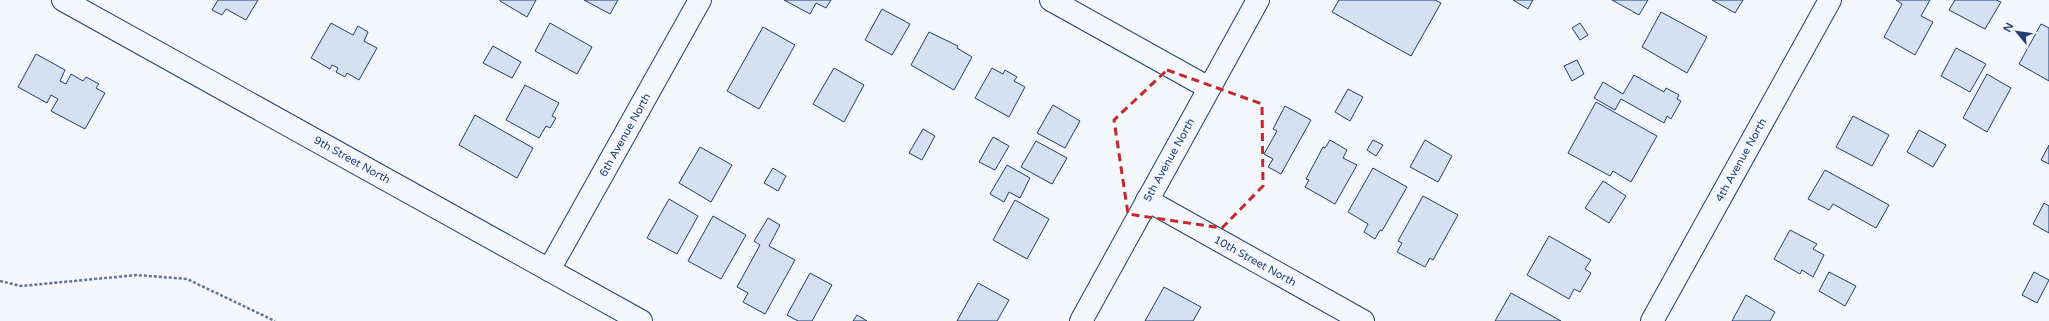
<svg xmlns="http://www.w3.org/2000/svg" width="2049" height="321" viewBox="0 0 2049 321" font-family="'Varela Round',sans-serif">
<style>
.building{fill:#d5e0f0;stroke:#1d3f73}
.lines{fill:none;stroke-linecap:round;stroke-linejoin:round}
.minor-casing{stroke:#1d3f73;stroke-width:24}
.path{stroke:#5e769c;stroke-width:2.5;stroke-dasharray:3 2;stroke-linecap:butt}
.minor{stroke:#f4f7fb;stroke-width:22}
.marked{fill:none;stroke:#c62828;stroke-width:3;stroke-dasharray:8 5;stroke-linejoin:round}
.labels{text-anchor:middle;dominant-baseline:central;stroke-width:3;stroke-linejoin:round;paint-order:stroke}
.street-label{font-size:11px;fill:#1d3f73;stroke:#f4f7fb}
</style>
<rect width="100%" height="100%" fill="#f4f7fb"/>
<!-- building -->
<g class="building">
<polygon points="218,0 258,0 246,20 226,9 222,15 212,10"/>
<polygon points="500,0 536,0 527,17 500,1"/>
<polygon points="584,0 618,0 610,14"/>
<polygon points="784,0 831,0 826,8 816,3 810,14"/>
<polygon points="1339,0 1435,0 1441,3 1411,56 1332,12"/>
<polygon points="1513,0 1533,0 1528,9"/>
<polygon points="1612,0 1648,0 1639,15"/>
<polygon points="1712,0 1743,0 1735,13"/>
<polygon points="1896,0 1930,0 1921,16 1933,22 1915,55 1884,37 1902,4"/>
<polygon points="1955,0 1996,0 2001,2 1985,29 1949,10"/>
<polygon points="882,9 910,24 892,55 865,40"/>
<polygon points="1661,12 1707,37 1687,73 1642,47"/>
<polygon points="331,23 353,35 358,26 368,32 364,41 377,48 359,80 347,73 345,77 336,72 338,68 332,65 330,69 311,58"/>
<polygon points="550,23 592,47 577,74 535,51"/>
<polygon points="1580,23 1588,35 1580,40 1572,28"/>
<polygon points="2041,24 2049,28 2049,81 2019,64"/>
<polygon points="763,27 795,45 759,109 727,91"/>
<polygon points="929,32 958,46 957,48 972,57 954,90 911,65"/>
<polygon points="493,46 521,62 512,78 483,63"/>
<polygon points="1956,48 1986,64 1970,92 1941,76"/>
<polygon points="36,54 65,70 60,81 66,84 71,74 83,81 86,77 99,84 96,88 105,93 85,129 51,111 58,99 51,95 47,103 18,87"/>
<polygon points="1577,60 1584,74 1572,81 1564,66"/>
<polygon points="834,68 864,85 844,122 813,104"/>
<polygon points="992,68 1003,74 1005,70 1017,77 1014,81 1025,87 1009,117 975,98"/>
<polygon points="1987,74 2011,88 1987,132 1963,118"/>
<polygon points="1634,75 1664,92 1666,88 1679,95 1677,99 1681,101 1671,119 1667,116 1664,123 1621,99 1615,110 1594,98 1603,82 1623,94"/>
<polygon points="525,85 559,103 552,116 556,118 550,128 546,126 539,138 506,120"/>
<polygon points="1348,89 1363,97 1350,121 1335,112"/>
<polygon points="1596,102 1657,136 1631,182 1613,171 1610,176 1568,153"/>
<polygon points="1053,105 1080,121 1065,148 1037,133"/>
<polygon points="1285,106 1311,120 1281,174 1268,167 1273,159 1264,154 1277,131 1273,129"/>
<polygon points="475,115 533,148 517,178 459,145"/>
<polygon points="1853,116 1889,135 1872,166 1836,147"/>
<polygon points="923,129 935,136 922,160 909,153"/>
<polygon points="1919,130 1946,145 1933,167 1907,152"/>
<polygon points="993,137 1009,146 995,170 979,162"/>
<polygon points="1330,140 1347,150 1343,158 1357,165 1335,204 1305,187 1309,180 1306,179 1323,147 1325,148"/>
<polygon points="1373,140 1383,145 1376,156 1367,150"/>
<polygon points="1425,140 1452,156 1438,182 1410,167"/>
<polygon points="1036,141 1067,158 1052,184 1021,167"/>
<polygon points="2049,145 2049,164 2041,160"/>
<polygon points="700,147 732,165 711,202 679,183"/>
<polygon points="1007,165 1030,178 1020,198 1009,192 1004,202 990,194"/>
<polygon points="773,168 786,176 778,191 764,183"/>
<polygon points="1373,168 1407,187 1382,231 1380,230 1375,239 1364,232 1368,224 1348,212"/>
<polygon points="1825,170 1889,205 1876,228 1833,204 1829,210 1808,199"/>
<polygon points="1603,181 1626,196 1609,223 1585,208"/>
<polygon points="1423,196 1458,215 1433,260 1430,258 1425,267 1397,252 1402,243 1398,241"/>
<polygon points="669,199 698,216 677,254 647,238"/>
<polygon points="1015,200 1049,219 1027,259 993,240"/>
<polygon points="2044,203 2049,206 2049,233 2033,224"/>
<polygon points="713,216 746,235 721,279 688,261"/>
<polygon points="768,218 780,225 769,246 795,260 765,314 743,302 748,293 737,287 760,245 754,241"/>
<polygon points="1790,230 1817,244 1813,249 1824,255 1813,277 1802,270 1800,274 1774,259"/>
<polygon points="1549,236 1591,260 1585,269 1591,273 1580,292 1574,289 1569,299 1527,275"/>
<polygon points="1829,272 1856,286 1845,306 1819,291"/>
<polygon points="2034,272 2049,280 2037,303 2022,295"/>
<polygon points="810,273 832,285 812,321 798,321 787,315"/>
<polygon points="978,283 1009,300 997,321 957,321"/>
<polygon points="1164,287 1201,307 1193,321 1145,321"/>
<polygon points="1511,293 1561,321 1495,321"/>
<polygon points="1746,295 1775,312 1770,321 1732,321"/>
<polygon points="857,315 867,321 853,321"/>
</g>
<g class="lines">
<!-- minor casing -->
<g class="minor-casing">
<g id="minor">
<polyline points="63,0 641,321"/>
<polyline points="1051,0 1209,88"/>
<polyline points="1147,200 1363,321"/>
<polyline points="549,270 700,0"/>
<polyline points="1081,321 1258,0"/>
<polyline points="1652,321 1830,0"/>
</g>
</g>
<!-- path -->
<polyline class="path" points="0,281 21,286 137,275 187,279 275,321"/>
<!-- minor -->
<use href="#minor" class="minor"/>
</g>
<!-- marked area -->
<path class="marked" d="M1167,70l95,34 1,82 -41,42 -94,-14 -14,-94z"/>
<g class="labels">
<!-- street labels -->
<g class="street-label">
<text transform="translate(625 135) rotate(-61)">6th Avenue North</text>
<text transform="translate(352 160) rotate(29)">9th Street North</text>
<text transform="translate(1169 160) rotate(-61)">5th Avenue North</text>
<text transform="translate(1741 160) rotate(-61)">4th Avenue North</text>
<text transform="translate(1255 261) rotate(29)">10th Street North</text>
</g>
</g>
<!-- north arrow -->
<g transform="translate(2017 32) rotate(299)" stroke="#f4f7fb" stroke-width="3" paint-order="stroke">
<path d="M0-3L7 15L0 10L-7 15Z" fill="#1d3f73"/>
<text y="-6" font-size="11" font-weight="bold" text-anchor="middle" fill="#1d3f73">N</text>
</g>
</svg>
